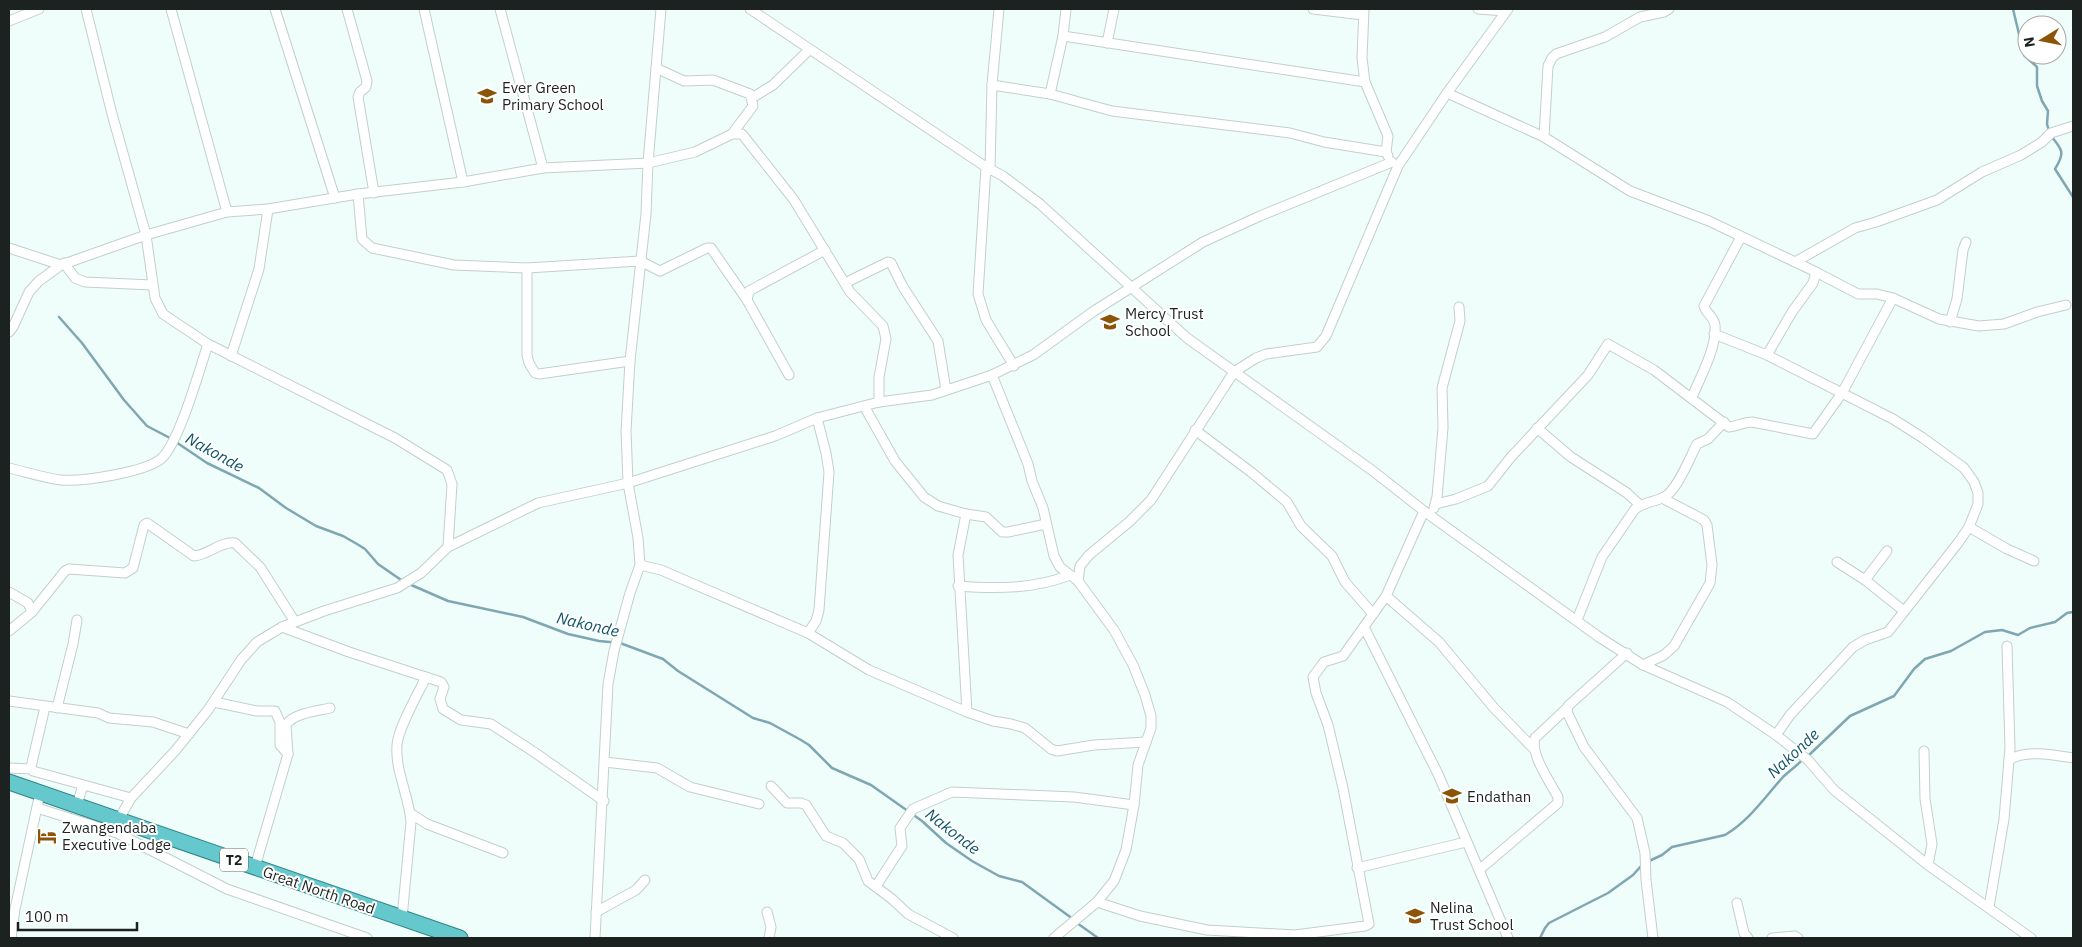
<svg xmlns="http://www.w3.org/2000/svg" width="2082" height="947" viewBox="0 0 2082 947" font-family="'IBM Plex Sans',sans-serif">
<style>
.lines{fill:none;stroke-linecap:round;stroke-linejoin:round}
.stream{stroke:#7fa6b2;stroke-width:2.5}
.minor-casing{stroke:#c1d0cc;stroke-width:11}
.trunk-casing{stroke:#318588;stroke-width:17}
.minor{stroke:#fff;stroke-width:9}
.trunk{stroke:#64c8cc;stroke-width:15}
.labels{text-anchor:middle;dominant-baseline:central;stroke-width:4;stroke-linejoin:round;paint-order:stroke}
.shield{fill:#fff;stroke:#606463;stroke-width:1}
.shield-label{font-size:14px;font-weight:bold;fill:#1c2220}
.poi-label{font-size:15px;fill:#1c2220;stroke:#fff;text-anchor:start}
.street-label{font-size:15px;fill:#1c2220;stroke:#fff}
.water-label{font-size:16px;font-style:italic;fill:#0f5568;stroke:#fff}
</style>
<rect width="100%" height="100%" fill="#effefa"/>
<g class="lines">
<!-- stream -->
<g class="stream">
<polyline points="2013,9 2024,55 2037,67 2037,86 2042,101 2048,111 2047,124 2049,131"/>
<path d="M2051,136c12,14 14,17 4,33l18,28"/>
<polyline points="59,317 82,343 124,400 147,426 170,438 207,463 259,488 286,508 316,526 343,536 357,544 365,549 378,564 404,582"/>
<polyline points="409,584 448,601 523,617 568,634 599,641 620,643 663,659 678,671 753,718 770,723 801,740 809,745 832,768 871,785 922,821 946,843 972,861 999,876 1022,882 1073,919"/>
<polyline points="1808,756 1850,716 1894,696 1914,669 1925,659 1951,651 1985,632 2002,630 2018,635 2030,628 2055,622 2067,613 2073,612"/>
<path d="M1647,862l15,-7 10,-8 53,-12c24,-14 40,-38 58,-58 6,-6 14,-11 20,-18"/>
<polyline points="1077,923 1098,938"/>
<polyline points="1540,938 1545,928 1549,923 1608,893 1633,875 1642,865"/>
</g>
<!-- minor casing -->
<g class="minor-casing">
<g id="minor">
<polyline points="86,9 112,114 146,235 155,298 163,314 208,344 395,438 447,470 452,484 448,547 421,573 397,588 324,611 282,627 257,642 241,660 208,710 175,751 131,798 119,819"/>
<polyline points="171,9 227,212"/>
<polyline points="275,9 335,198"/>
<polyline points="347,9 367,81 366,87 360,92 358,97 374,193"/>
<polyline points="424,9 463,182"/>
<polyline points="500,9 543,168"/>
<polyline points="750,9 986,167 1003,176 1040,204 1187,338 1373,471 1424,511 1599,637 1643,665 1727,702 1776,735 1808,760 1834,790 1928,865 2031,938"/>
<polyline points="1313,9 1363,15"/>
<polyline points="1364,9 1362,58 1365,82 1388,136 1386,152 1388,156"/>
<polyline points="1478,9 1506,11"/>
<polyline points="9,21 39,9"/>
<polyline points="1063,36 1365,82"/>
<polyline points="1107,43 1114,9"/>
<polyline points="656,68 684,81 713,80 750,94 753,106 732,134"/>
<polyline points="992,85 1050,94 1112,111 1290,133 1324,142 1386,152"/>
<polyline points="1447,93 1544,137 1630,191 1709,221 1816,272 1858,294 1877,294 1893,298 1939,319 1979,326 2004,324 2037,312 2066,305"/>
<polyline points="1050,94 1063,36 1066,9"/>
<polyline points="752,98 773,85 809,50"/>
<polyline points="1544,137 1548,66 1552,58 1556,54 1605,37 1640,17 1664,12 1669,9"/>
<polyline points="986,167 978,294 986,320 1014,366"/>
<polyline points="990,170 992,85 999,9"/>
<polyline points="358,194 362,239 372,248 454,265 527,268 640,261 660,271 707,248 711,248 747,300 789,375"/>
<polyline points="9,248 61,265"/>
<polyline points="1795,262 1855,228 1876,222 1937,200 1982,172 2021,155 2042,142 2051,133 2073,126"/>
<polyline points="64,263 75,278 85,282 152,285"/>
<polyline points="527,268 527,355 529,363 535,373 539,374 630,361"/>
<polyline points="845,283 888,262 891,263 903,287 938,341 946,390"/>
<polyline points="747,300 749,291 825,250"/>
<polyline points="1950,322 1957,299 1963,250 1966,242"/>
<polyline points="9,332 13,327 29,292 39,281 61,265 146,235 227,212 268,209 358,194 463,182 543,168 648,163 695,152 732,134 742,134 794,200 850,292 883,326 886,339 879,377 879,402"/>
<polyline points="1714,334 1767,355 1893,419 1923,438 1964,468 1974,482 1978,493 1978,504 1969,527 1958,543 1888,632 1865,640 1853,647 1790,715 1776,735"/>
<polyline points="1767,355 1792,312 1813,283 1816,272"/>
<polyline points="231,356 259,269 268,209"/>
<polyline points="992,375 1028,464 1032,481 1043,508 1054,556 1060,567 1078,581"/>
<path d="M1692,397c8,-19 25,-50 23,-71 0,-9 -9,-12 -11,-20l37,-69"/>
<polyline points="864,406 895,461 924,497 938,506 966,514 986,517 1002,532 1008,532 1046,524"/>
<polyline points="1537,428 1571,457 1627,493 1640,505"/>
<polyline points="1195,430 1251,472 1287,502 1301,526 1332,556 1345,582 1373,614"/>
<path d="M9,468c17,4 35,10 52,12 21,2 86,-8 101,-22 18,-18 37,-87 46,-114"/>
<path d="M1436,504l20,-5 32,-13 23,-29 77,-82 20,-31 46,26 75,57c9,-1 15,-5 23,-5l61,12 29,-41 51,-95"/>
<polyline points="1434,508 1437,497 1443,428 1442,388 1460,321 1459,307"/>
<polyline points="966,514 958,555 967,712"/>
<polyline points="1969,527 2007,549 2034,561"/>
<polyline points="448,547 538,503 628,483 775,436 817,418 879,402 932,395 992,375 1033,355 1094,311 1203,242 1260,216 1392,162"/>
<polyline points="1837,562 1865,580 1904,611"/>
<polyline points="640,565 661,570 808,633 869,670 967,712 993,721 1011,724 1025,728 1051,749 1057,751 1094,745 1146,742"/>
<polyline points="1865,580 1887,551"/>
<path d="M958,586c38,3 77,3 112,-11"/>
<polyline points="9,592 28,603 32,612"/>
<polyline points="1386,596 1439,642 1494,708 1533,748"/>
<path d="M1577,620l25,-63 33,-48c9,-7 20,-7 29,-12 13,-6 26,-40 33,-53l11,-5 16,-17"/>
<polyline points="282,627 349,652 441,682 444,687 440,699 443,709 461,720 491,724 534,752 604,801"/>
<polyline points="1364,627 1438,774 1508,938"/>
<path d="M9,631l23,-19 33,-41 4,-2 56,4 8,-5 11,-43 3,-2 47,33c14,-1 27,-15 41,-13l25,24 35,55"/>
<polyline points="808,633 816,621 819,610 829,472 826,453 817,418"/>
<polyline points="1627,653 1568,706 1567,712 1584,747 1637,818 1645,853 1646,880 1653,938"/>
<polyline points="1643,665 1664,655 1674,646 1710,583 1712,565 1707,525 1704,520 1662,498"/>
<polyline points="9,701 98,713 109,718 153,722 189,734"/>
<polyline points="214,702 257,711 275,711 280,722 280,745 288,754"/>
<polyline points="45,707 31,767 33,771 131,798"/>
<polyline points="57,708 73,644 77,620"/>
<polyline points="1924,751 1925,799 1932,844 1928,865"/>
<path d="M2009,760c16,-11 46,-5 64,-2"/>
<polyline points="605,762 657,768 690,787 759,804"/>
<polyline points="9,768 31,769"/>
<polyline points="771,786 787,803 801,803 806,805 826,836 843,843 859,859 868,881 892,899 908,914 953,938"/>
<polyline points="77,805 83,785"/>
<polyline points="37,808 117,833 227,889 367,938"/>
<polyline points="410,813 427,824 503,853"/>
<path d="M255,867l33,-113 -2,-29c8,-12 31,-14 44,-17"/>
<polyline points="1357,868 1466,842"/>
<path d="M1479,870l79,-67v-6c-8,-15 -28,-43 -23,-59l32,-30"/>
<polyline points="876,886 902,846 900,828 913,809 952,792 1074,797 1134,805"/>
<polyline points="1097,902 1140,916 1207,930 1295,935 1365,926 1369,924 1343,788 1328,725 1316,693 1313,677 1324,662 1343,656 1386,596 1424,511"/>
<polyline points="1737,903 1744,933 1748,938"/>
<polyline points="1989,907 2004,819 2010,748 2007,646"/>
<polyline points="596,912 636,890 645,880"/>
<polyline points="767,912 771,927 769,938"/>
<path d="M402,918l9,-96c-2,-26 -16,-51 -14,-77 1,-17 21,-51 29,-68"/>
<polyline points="11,938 15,909 40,793"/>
<polyline points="595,938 608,684 614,651 630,593 640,565 638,538 628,483 626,431 630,361 646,214 648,163 661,9"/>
<polyline points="1054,938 1097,902 1114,881 1126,850 1134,805 1138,765 1151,728 1151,716 1145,695 1133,665 1114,630 1078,581 1080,566 1089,555 1129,522 1151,500 1234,372 1256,358 1266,354 1317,347 1326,336 1398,166 1447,93 1508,9"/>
<polyline points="1772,938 1795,936 1798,938"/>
</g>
</g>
<!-- trunk casing -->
<g class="trunk-casing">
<polyline id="trunk" points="9,782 460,938"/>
</g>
<!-- minor -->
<use href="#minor" class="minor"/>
<!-- trunk -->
<use href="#trunk" class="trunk"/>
</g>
<!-- icons -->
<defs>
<g id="school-bare" transform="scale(1.5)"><path d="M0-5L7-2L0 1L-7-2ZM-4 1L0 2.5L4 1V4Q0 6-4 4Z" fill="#8c5408" stroke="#fff" stroke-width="2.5" paint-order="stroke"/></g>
<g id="hotel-bare" transform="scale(1.5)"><path d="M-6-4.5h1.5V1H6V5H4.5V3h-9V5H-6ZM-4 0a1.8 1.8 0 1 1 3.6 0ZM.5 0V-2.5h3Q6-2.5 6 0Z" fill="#8c5408" stroke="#fff" stroke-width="2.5" paint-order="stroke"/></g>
</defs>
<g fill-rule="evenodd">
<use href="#school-bare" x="487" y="96"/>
<use href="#school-bare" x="1110" y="322"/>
<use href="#school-bare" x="1452" y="796"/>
<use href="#hotel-bare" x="47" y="836"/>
<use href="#school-bare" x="1415" y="916"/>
</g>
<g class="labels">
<!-- shield labels -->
<rect class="shield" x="220" y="848.5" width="28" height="23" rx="4"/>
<g class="shield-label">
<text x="234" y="860">T2</text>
</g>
<!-- poi labels -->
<g class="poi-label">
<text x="502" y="87">Ever Green<tspan x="502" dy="17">Primary School</tspan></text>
<text x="1125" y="313">Mercy Trust<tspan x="1125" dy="17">School</tspan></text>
<text x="1467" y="796">Endathan</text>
<text x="62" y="827">Zwangendaba<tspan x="62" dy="17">Executive Lodge</tspan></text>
<text x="1430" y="907">Nelina<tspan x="1430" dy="17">Trust School</tspan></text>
</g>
<!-- street labels -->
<g class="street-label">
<text transform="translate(319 890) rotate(19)">Great North Road</text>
</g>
<!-- water labels -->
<g class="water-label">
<text transform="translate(215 452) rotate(29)">Nakonde</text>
<text transform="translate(588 624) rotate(13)">Nakonde</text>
<text transform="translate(1793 753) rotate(-43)">Nakonde</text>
<text transform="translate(953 831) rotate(38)">Nakonde</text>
</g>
</g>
<!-- border -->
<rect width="2082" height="947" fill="none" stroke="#1c2220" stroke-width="20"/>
<!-- north arrow -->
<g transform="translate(2042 40) rotate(260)"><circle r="24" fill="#ffffff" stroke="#a4a7a6"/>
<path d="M0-4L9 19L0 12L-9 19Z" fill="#8c5408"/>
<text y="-8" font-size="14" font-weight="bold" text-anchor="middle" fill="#1c2220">N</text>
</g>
<!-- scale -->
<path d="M18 922v8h119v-8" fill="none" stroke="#1c2220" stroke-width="2.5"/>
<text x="25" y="922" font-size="15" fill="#1c2220" stroke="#ffffff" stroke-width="4" paint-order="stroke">100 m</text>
</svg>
